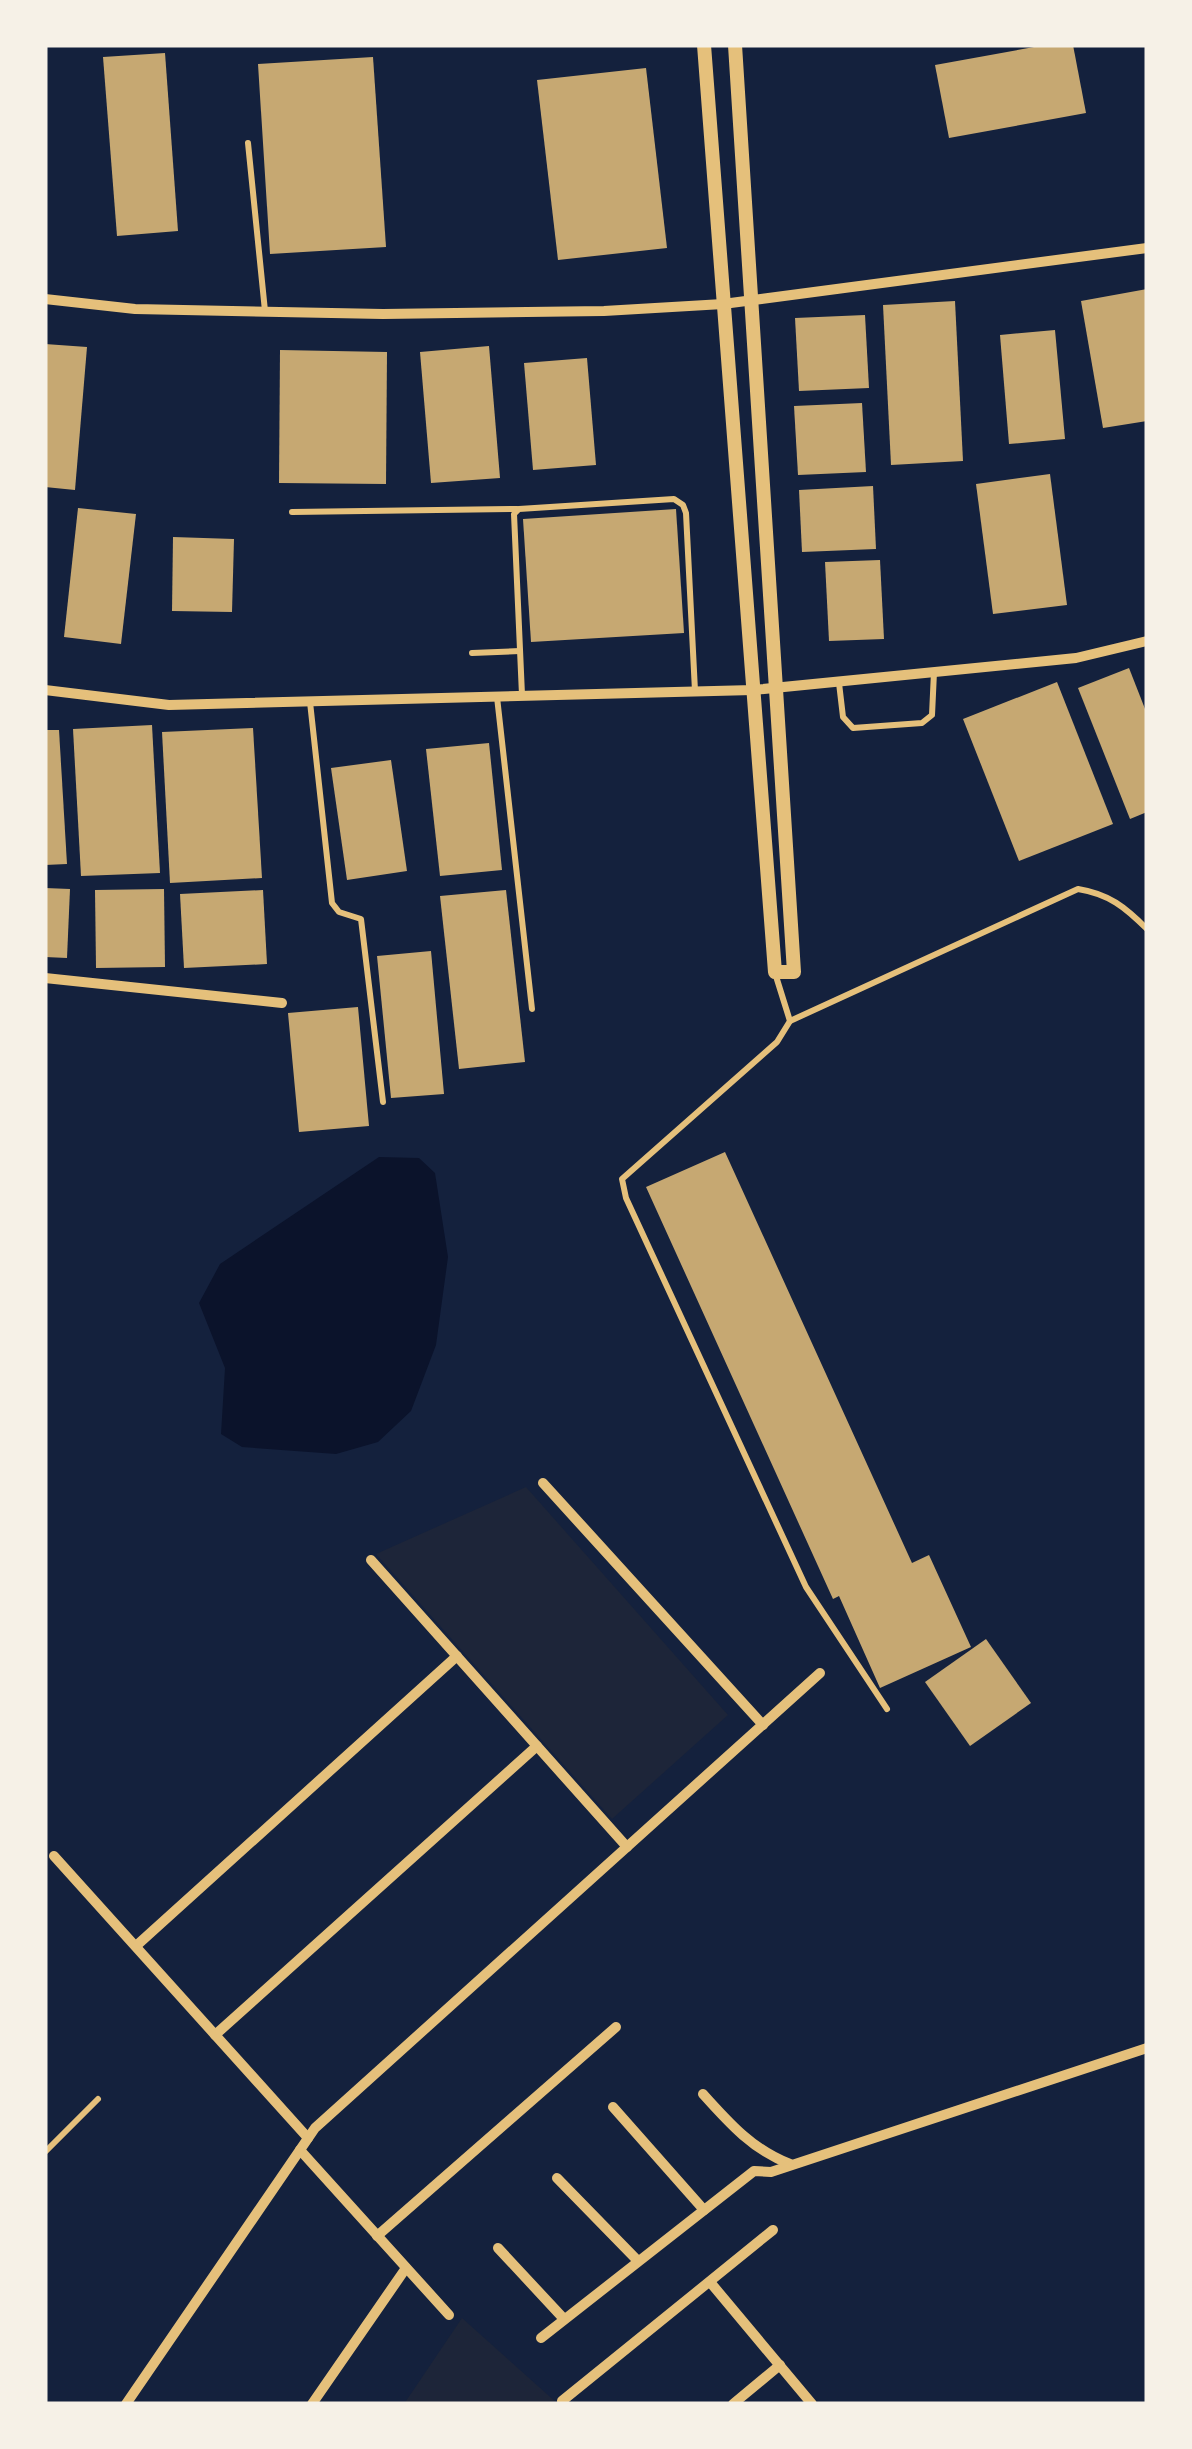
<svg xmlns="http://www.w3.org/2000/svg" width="1192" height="2449" viewBox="0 0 1192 2449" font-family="Arial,sans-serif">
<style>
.green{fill:#1d2539}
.water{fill:#0b132b}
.building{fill:#c6a872}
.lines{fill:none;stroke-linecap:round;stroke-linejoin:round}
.service{stroke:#e5c07b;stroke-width:6}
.minor{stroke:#e5c07b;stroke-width:10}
.tertiary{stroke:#e5c07b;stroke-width:14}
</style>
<rect width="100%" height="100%" fill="#14213d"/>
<!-- green -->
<g class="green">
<polygon points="526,1487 728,1715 612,1819 376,1554"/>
<polygon points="462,2318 558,2404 404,2404"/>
</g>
<!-- water -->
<polygon class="water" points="379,1157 419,1158 435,1173 448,1257 436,1345 411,1411 378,1442 336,1454 242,1447 221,1434 225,1368 199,1303 220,1264"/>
<!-- building -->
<g class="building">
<polygon points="1045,45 1073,45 1086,113 949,138 935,65"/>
<polygon points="165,53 178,231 117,236 103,57"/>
<polygon points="373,57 386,247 270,254 258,64"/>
<polygon points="646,68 667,248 558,260 537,80"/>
<polygon points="1147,289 1147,421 1103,428 1081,301"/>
<polygon points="955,301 963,461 891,465 883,305"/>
<polygon points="865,315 869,388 799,391 795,318"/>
<polygon points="1055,330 1065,439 1009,444 1000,335"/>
<polygon points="45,344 87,347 75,490 45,487"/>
<polygon points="489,346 500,478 431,483 420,352"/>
<polygon points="280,350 387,352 386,484 279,483"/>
<polygon points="587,358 596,465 533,470 524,363"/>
<polygon points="862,403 866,472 798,475 794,406"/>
<polygon points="1050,474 1067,605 993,614 976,484"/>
<polygon points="873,486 876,549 802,552 799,490"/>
<polygon points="78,508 136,514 121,644 64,637"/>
<polygon points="676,509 684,633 531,642 523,519"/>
<polygon points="173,537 234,539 232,612 172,611"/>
<polygon points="880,560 884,639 829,641 825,562"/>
<polygon points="1129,668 1147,714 1147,812 1130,819 1078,688"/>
<polygon points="1057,682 1113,824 1019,861 963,719"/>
<polygon points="152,725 160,873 81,876 73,729"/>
<polygon points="253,728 262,878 170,883 162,732"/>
<polygon points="45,730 59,730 67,864 45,865"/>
<polygon points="489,743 502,870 440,876 426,749"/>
<polygon points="391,760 407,871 347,880 331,768"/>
<polygon points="45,888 70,889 67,958 45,957"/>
<polygon points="164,889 165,967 96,968 95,890"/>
<polygon points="263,890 267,964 184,968 180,894"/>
<polygon points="506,890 525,1062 459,1069 440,896"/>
<polygon points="431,951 444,1094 391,1098 377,956"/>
<polygon points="358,1007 369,1126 299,1132 288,1013"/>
<polygon points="725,1152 912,1563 929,1555 971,1647 880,1688 839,1596 833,1599 646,1187"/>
<polygon points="986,1639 1031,1703 970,1746 925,1682"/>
</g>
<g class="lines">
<!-- service -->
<g class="service">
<polyline points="248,143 265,311"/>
<polyline points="292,512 517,509"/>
<polyline points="472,653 520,651"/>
<polyline points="839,683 843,717 853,728 922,723 932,715 934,672"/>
<polyline points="522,695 514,514 519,509 674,499 683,505 686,513 695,691"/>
<polyline points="497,697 532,1009"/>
<polyline points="310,702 332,903 339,912 361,919 383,1102"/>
<polyline points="775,973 790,1021 777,1042 622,1179 626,1198 806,1587 887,1709"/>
<path d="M790,1021l288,-132c31,5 47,18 69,40"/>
<polyline points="45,2152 98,2099"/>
</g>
<!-- minor -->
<g class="minor">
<polyline points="45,299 135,309 383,314 604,311 723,304 1147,248"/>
<polyline points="45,690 169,705 753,690 1076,658 1147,641"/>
<polyline points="45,978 282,1003"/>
<polyline points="543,1483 763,1725"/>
<polyline points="371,1560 627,1847"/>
<polyline points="54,1856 308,2138"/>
<polyline points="136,1946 457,1656"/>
<polyline points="215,2035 537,1746"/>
<path d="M703,2094c26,29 50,56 87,70"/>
<polyline points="613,2107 704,2210"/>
<polyline points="300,2150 449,2315"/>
<polyline points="557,2178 637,2260"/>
<polyline points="377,2236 616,2027"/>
<polyline points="498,2248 564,2319"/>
<polyline points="710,2282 812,2404"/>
<polyline points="541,2338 754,2171 771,2172 1147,2048"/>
<polyline points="562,2401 773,2230"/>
<polyline points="126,2404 315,2128 820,1673"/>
<polyline points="312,2404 406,2268"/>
<polyline points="733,2404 780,2365"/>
</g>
<!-- tertiary -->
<polyline class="tertiary" points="704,45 775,972 794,972 735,45"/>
</g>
<!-- border -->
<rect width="1192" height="2449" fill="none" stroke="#f6f1e7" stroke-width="95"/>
</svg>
